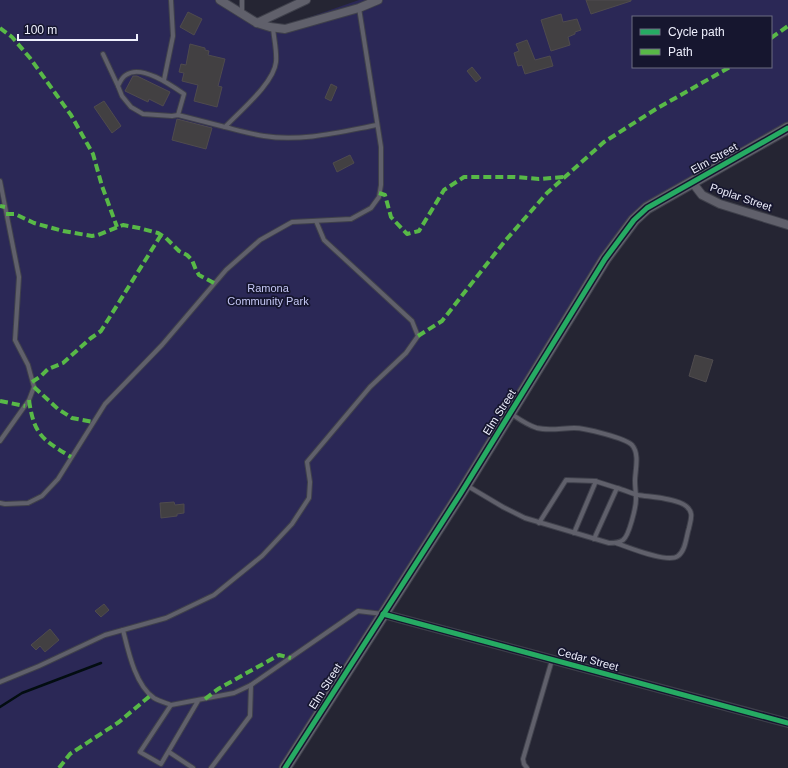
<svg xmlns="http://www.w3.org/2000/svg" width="788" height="768" viewBox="0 0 788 768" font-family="Arial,sans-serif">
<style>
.green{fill:#2b2856;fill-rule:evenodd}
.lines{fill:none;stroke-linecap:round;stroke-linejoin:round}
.stream{stroke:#030d11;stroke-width:2.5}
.building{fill:#424042;stroke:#4f4b4e}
.lane-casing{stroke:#3f404b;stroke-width:6}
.street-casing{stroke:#3f404b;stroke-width:10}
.secondary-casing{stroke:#3f404b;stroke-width:13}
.lane{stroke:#60606b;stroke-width:4}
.street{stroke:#60606b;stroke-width:8}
.secondary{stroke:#60606b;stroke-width:11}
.quiet{stroke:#58b947;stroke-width:4;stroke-dasharray:8 4;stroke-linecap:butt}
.cycleway-casing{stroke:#16162f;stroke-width:8}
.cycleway{stroke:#26ab63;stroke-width:5}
.labels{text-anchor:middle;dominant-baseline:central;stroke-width:3.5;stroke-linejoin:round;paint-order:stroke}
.street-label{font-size:11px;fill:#eeeffd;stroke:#16162f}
.park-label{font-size:11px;fill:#c5c7f4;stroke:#16162f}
</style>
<rect width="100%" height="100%" fill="#252533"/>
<!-- green -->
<path class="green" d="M0,0h220l48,27 19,-2 72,-25h429v127l-154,93 -349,548h-285zM633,17h138v50h-138z"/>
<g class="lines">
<!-- stream -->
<polyline class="stream" points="0,707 22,693 101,663"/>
</g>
<!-- building -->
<g class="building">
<polygon points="586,0 631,0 631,1 591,14"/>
<polygon points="188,12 202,19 194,35 180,27"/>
<polygon points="561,14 563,22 577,19 581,30 575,32 575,34 568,37 570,45 551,51 541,20"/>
<polygon points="527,40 535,60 550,56 553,66 525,74 522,65 518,66 514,53 519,51 516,44"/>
<polygon points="190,44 205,48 205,50 209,51 208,55 225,59 218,86 222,87 217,107 194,101 198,85 182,81 184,73 179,72 181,64 186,65"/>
<polygon points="472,67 481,78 476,82 467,71"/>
<polygon points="133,76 137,76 170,92 163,106 149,99 148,102 125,91"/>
<polygon points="331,84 337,87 331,101 325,98"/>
<polygon points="104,101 121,126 112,133 94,107"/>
<polygon points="177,119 212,128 206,149 172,140"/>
<polygon points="350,155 354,163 337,172 333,163"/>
<polygon points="695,355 713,360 706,382 689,376"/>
<polygon points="174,502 175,505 184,504 184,513 177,514 177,516 161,518 160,503"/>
<polygon points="104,604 109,610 101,617 95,611"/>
<polygon points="50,629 59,640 45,652 40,646 36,650 31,645"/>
</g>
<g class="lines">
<!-- lane casing -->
<g class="lane-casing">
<g id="lane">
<polyline points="242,13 242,0"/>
<polyline points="103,54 118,86"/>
<polyline points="164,80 173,36 171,0"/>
<path d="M178,115l-6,1 -29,-2 -12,-7 -9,-11 -4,-10c2,-4 4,-9 8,-11 15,-11 45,10 58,19l-6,21 47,12c15,-16 49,-44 51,-65 1,-11 -2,-23 -3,-34"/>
<path d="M225,127c12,3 26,7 39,9 37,6 76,-4 113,-11"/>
<polyline points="0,181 19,277 15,340 28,365 34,387 29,400 0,441"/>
<path d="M466,485l37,22 22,11 84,25c5,0 10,0 14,-3 6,-4 13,-33 13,-41 0,-6 -1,-12 -1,-18 0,-10 5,-27 -3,-36 -7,-7 -47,-17 -58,-17 -12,0 -25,3 -37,0 -10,-3 -18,-9 -27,-15"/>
<polyline points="0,503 5,504 28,503 42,496 58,479 105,404 162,345 226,270 260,240 292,222 351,219 371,208 379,197 381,185 381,147 359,8"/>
<polyline points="539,523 566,480 595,481 617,488"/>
<polyline points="574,533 596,481"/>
<path d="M594,539l23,-51c7,2 14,5 21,7 12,2 38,3 48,11 8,6 5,13 3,22 -3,9 -3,22 -11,28 -10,8 -50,-9 -62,-13"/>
<path d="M123,630c5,20 12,55 31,68 5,3 12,5 17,7"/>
<polyline points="0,682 39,666 105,635 166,618 214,595 262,556 292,524 309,498 310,482 307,462 370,387 406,353 418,336 412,321 324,240 316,221"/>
<polyline points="198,701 161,764 140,752 171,705 234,693 251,685 358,611 383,614"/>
<polyline points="169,752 193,768"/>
<polyline points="211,768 250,716 251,685"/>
<polyline points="527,768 524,764 523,759 552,660"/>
</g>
</g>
<!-- street casing -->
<g class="street-casing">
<g id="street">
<polyline points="220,0 257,23 270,27 285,29 359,8 378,0"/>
<polyline points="257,23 306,0"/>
<polyline points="692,182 702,195 720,204 788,225"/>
<polyline points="383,614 788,723"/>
</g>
</g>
<!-- secondary casing -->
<g class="secondary-casing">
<polyline id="secondary" points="285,768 461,493 605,259 634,220 647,208 788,128"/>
</g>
<!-- lane -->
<use href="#lane" class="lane"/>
<!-- street -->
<use href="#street" class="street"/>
<!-- secondary -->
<use href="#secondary" class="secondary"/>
<!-- quiet -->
<g class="quiet">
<polyline points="0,28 12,37 30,58 71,115 93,154 102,186 117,227"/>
<polyline points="771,38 788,26"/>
<polyline points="379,193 385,195 391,217 407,234 419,231 444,190 464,177 515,177 539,179 564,177"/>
<polyline points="0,206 5,207"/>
<polyline points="6,214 15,214 34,223 63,231 92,236 98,235 123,225 139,228 158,233 166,238 179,251 187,255 192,260 196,270 199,275 214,283"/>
<polyline points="418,336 442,321 505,241 547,193 604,142 656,109 730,67"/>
<polyline points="32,382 41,376 48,369 63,363 91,338 101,331 161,235"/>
<polyline points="34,387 58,409 72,418 93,422"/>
<path d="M29,400c5,35 13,39 42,57"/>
<polyline points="0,401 25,406"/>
<polyline points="205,699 218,689 279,655 291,658"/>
<polyline points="59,768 70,754 119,722 151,695"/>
</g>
<!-- cycleway casing -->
<g class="cycleway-casing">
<g id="cycleway">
<polyline points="383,614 788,723"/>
<polyline points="285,768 461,493 605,259 634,220 647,208 788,128"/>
</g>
</g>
<!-- cycleway -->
<use href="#cycleway" class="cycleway"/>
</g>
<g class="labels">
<!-- street labels -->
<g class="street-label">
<text transform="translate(714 158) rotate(-29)">Elm Street</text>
<text transform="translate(741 197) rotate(19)">Poplar Street</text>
<text transform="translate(499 412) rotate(-58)">Elm Street</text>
<text transform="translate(588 659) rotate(15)">Cedar Street</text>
<text transform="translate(325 686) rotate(-58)">Elm Street</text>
</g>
<!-- park labels -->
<g class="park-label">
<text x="268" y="288">Ramona<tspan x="268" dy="13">Community Park</tspan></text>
</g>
</g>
<!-- legend -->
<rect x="632" y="16" width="140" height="52" fill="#16162f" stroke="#6c6d81"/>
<rect x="640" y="29" width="20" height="6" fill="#26ab63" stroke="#6c6d81"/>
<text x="668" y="36" font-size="12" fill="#eeeffd">Cycle path</text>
<rect x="640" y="49" width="20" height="6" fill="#58b947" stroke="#6c6d81"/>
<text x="668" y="56" font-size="12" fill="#eeeffd">Path</text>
<!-- scale -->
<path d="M18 34v6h119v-6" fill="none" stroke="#eeeffd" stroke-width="2"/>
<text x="24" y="34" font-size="12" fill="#eeeffd" stroke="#16162f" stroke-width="3" paint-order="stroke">100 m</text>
</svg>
